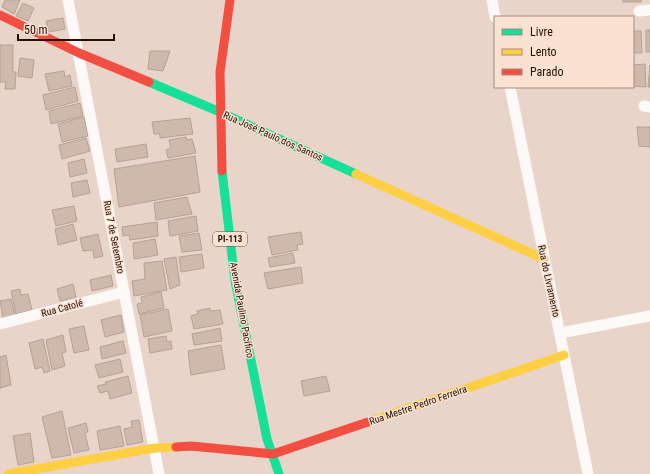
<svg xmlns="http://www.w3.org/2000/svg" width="650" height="474" viewBox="0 0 650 474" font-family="'Roboto Condensed',sans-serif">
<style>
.building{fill:#ceb9ac;stroke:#b5a195}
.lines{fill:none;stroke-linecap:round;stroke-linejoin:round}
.street{stroke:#fcf9f7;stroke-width:11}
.fast{stroke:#16e098;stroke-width:9}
.slow{stroke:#ffcf43;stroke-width:9}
.jam{stroke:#f24e42;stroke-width:9}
.labels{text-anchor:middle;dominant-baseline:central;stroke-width:3;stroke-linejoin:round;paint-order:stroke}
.shield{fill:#fae1d2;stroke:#644e40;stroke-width:1}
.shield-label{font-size:9px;font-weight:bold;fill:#240f02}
.street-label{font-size:10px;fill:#240f02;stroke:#fae1d2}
</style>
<rect width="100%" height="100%" fill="#e8d4c8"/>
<!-- building -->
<g class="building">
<polygon points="5,0 20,0 14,14 2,7"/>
<rect x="623" y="0" width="18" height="2"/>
<polygon points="23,3 34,8 28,21 16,16"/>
<polygon points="63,18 65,29 49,32 46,21"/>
<rect x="646" y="30" width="4" height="22"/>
<polygon points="633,31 641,31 642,53 633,53"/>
<polygon points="0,45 13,45 13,72 16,72 15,89 5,89 6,82 0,82"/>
<polygon points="150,51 170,51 163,71 148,69"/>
<polygon points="20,58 34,60 32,78 18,76"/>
<polygon points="645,64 646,87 633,86 633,65"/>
<polygon points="650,65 650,87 648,87"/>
<polygon points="64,71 65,77 70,75 72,86 49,91 45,74"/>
<polygon points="75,87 78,101 46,110 43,95"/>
<polygon points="80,103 83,116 51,124 49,111"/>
<polygon points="84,117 88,136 62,142 58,124"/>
<polygon points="190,118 193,134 160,138 160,134 154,134 152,122"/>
<polygon points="637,127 650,127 650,147 639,146"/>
<polygon points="186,137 187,140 192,139 196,153 168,158 166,150 171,148 169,140"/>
<polygon points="86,138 90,151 62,159 59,145"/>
<polygon points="146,144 148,157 117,162 115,149"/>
<polygon points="195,156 200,192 119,207 114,169"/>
<polygon points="84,159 87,173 70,177 68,163"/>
<polygon points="87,180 90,193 73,197 71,183"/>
<polygon points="187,197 192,214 156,220 154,203"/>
<polygon points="74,206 77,221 56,226 52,210"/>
<polygon points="196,216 198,231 170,236 168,221"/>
<polygon points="157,222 158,236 130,240 129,235 123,236 122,227"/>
<polygon points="73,224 77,240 58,245 55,229"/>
<polygon points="301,232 303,244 297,245 298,250 272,255 268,237"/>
<polygon points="199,233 202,250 182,252 179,236"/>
<polygon points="98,234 103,256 94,258 93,250 83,251 80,238"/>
<polygon points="155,239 158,255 134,259 133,243"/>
<polygon points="293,253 295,263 270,267 268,258"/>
<polygon points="202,254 204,268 181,272 179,257"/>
<polygon points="176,257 180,285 170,289 164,259"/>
<polygon points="162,261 167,290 134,296 132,281 145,279 144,263"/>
<polygon points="301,267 303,283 268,289 264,273"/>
<polygon points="111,275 113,286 92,291 90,280"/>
<polygon points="73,284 76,297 60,301 57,289"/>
<polygon points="20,289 21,295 28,294 32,310 16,314 11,291"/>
<polygon points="161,292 164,308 139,314 137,304 142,303 141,297"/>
<polygon points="11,299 15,315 3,318 0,301"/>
<polygon points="210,308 210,311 220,310 223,324 194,329 191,316 198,314 197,311"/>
<polygon points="168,309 172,331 144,337 140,315"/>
<polygon points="121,315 124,332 105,337 101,320"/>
<polygon points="84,326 89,350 74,353 69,329"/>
<polygon points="220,328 222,341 194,345 192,334"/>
<polygon points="63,335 66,352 62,353 65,366 52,370 46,340"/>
<polygon points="166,336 167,342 171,341 172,349 150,353 148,339"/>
<polygon points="43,339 50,371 44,373 42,367 35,369 29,343"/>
<polygon points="123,341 126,353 102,359 100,347"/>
<polygon points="221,345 225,369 191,375 188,351"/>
<polygon points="6,355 11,385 0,388 0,357"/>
<polygon points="120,359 123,372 99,378 95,365"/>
<polygon points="128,376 132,393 110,399 108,391 100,393 97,386 106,384 105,382"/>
<polygon points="326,376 330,391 304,396 301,381"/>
<polygon points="62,411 71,455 52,458 42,417"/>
<polygon points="139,420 143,442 127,445 124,429 132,427 131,421"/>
<polygon points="86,423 88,432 85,433 89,450 74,453 68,428"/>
<polygon points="120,426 124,446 100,450 97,431"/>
<polygon points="30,433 34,462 18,465 13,436"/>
</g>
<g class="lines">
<!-- street -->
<g class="street">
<polyline points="68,0 159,474"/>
<polyline points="492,0 495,17"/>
<polyline points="639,11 650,10"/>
<polyline points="510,87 588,474"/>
<polyline points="644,106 650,107"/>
<polyline points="0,324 124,292"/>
<polyline points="560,333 650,316"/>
</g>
<!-- fast -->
<g class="fast">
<polyline points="149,82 220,112 356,174"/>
<polyline points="222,171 235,281 267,439 279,474"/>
</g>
<!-- slow -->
<g class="slow">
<polyline points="356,174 544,259"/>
<polyline points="368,422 564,355"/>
<polyline points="8,474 155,448 176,447"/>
</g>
<!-- jam -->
<g class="jam">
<polyline points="0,15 79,53 149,82"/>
<polyline points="222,171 220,72 230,0"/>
<polyline points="176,447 191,446 273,454 368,422"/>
</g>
</g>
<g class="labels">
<!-- shield labels -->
<rect class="shield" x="213" y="232" width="34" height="14" rx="3"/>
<g class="shield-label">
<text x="230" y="239">PI-113</text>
</g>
<!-- street labels -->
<g class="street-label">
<text transform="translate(273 136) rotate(24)">Rua José Paulo dos Santos</text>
<text transform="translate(114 237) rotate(79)">Rua 7 de Setembro</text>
<text transform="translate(549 281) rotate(78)">Rua do Livramento</text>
<text transform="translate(62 308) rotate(-15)">Rua Catolé</text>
<text transform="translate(242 310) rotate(80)">Avenida Paulino Pacífico</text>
<text transform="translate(418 405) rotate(-19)">Rua Mestre Pedro Ferreira</text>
</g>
</g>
<!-- legend -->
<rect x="494" y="16" width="140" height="72" fill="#fae1d2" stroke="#a48d7f"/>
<rect x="502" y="29" width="20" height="6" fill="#16e098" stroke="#a48d7f"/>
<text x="530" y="36" font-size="12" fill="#240f02">Livre</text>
<rect x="502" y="49" width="20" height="6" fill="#ffcf43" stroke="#a48d7f"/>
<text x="530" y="56" font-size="12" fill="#240f02">Lento</text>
<rect x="502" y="69" width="20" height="6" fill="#f24e42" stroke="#a48d7f"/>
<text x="530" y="76" font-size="12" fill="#240f02">Parado</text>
<!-- scale -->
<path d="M18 34v6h96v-6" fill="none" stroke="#240f02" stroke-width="2"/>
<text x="24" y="34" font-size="12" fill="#240f02" stroke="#fae1d2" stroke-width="3" paint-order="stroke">50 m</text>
</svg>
